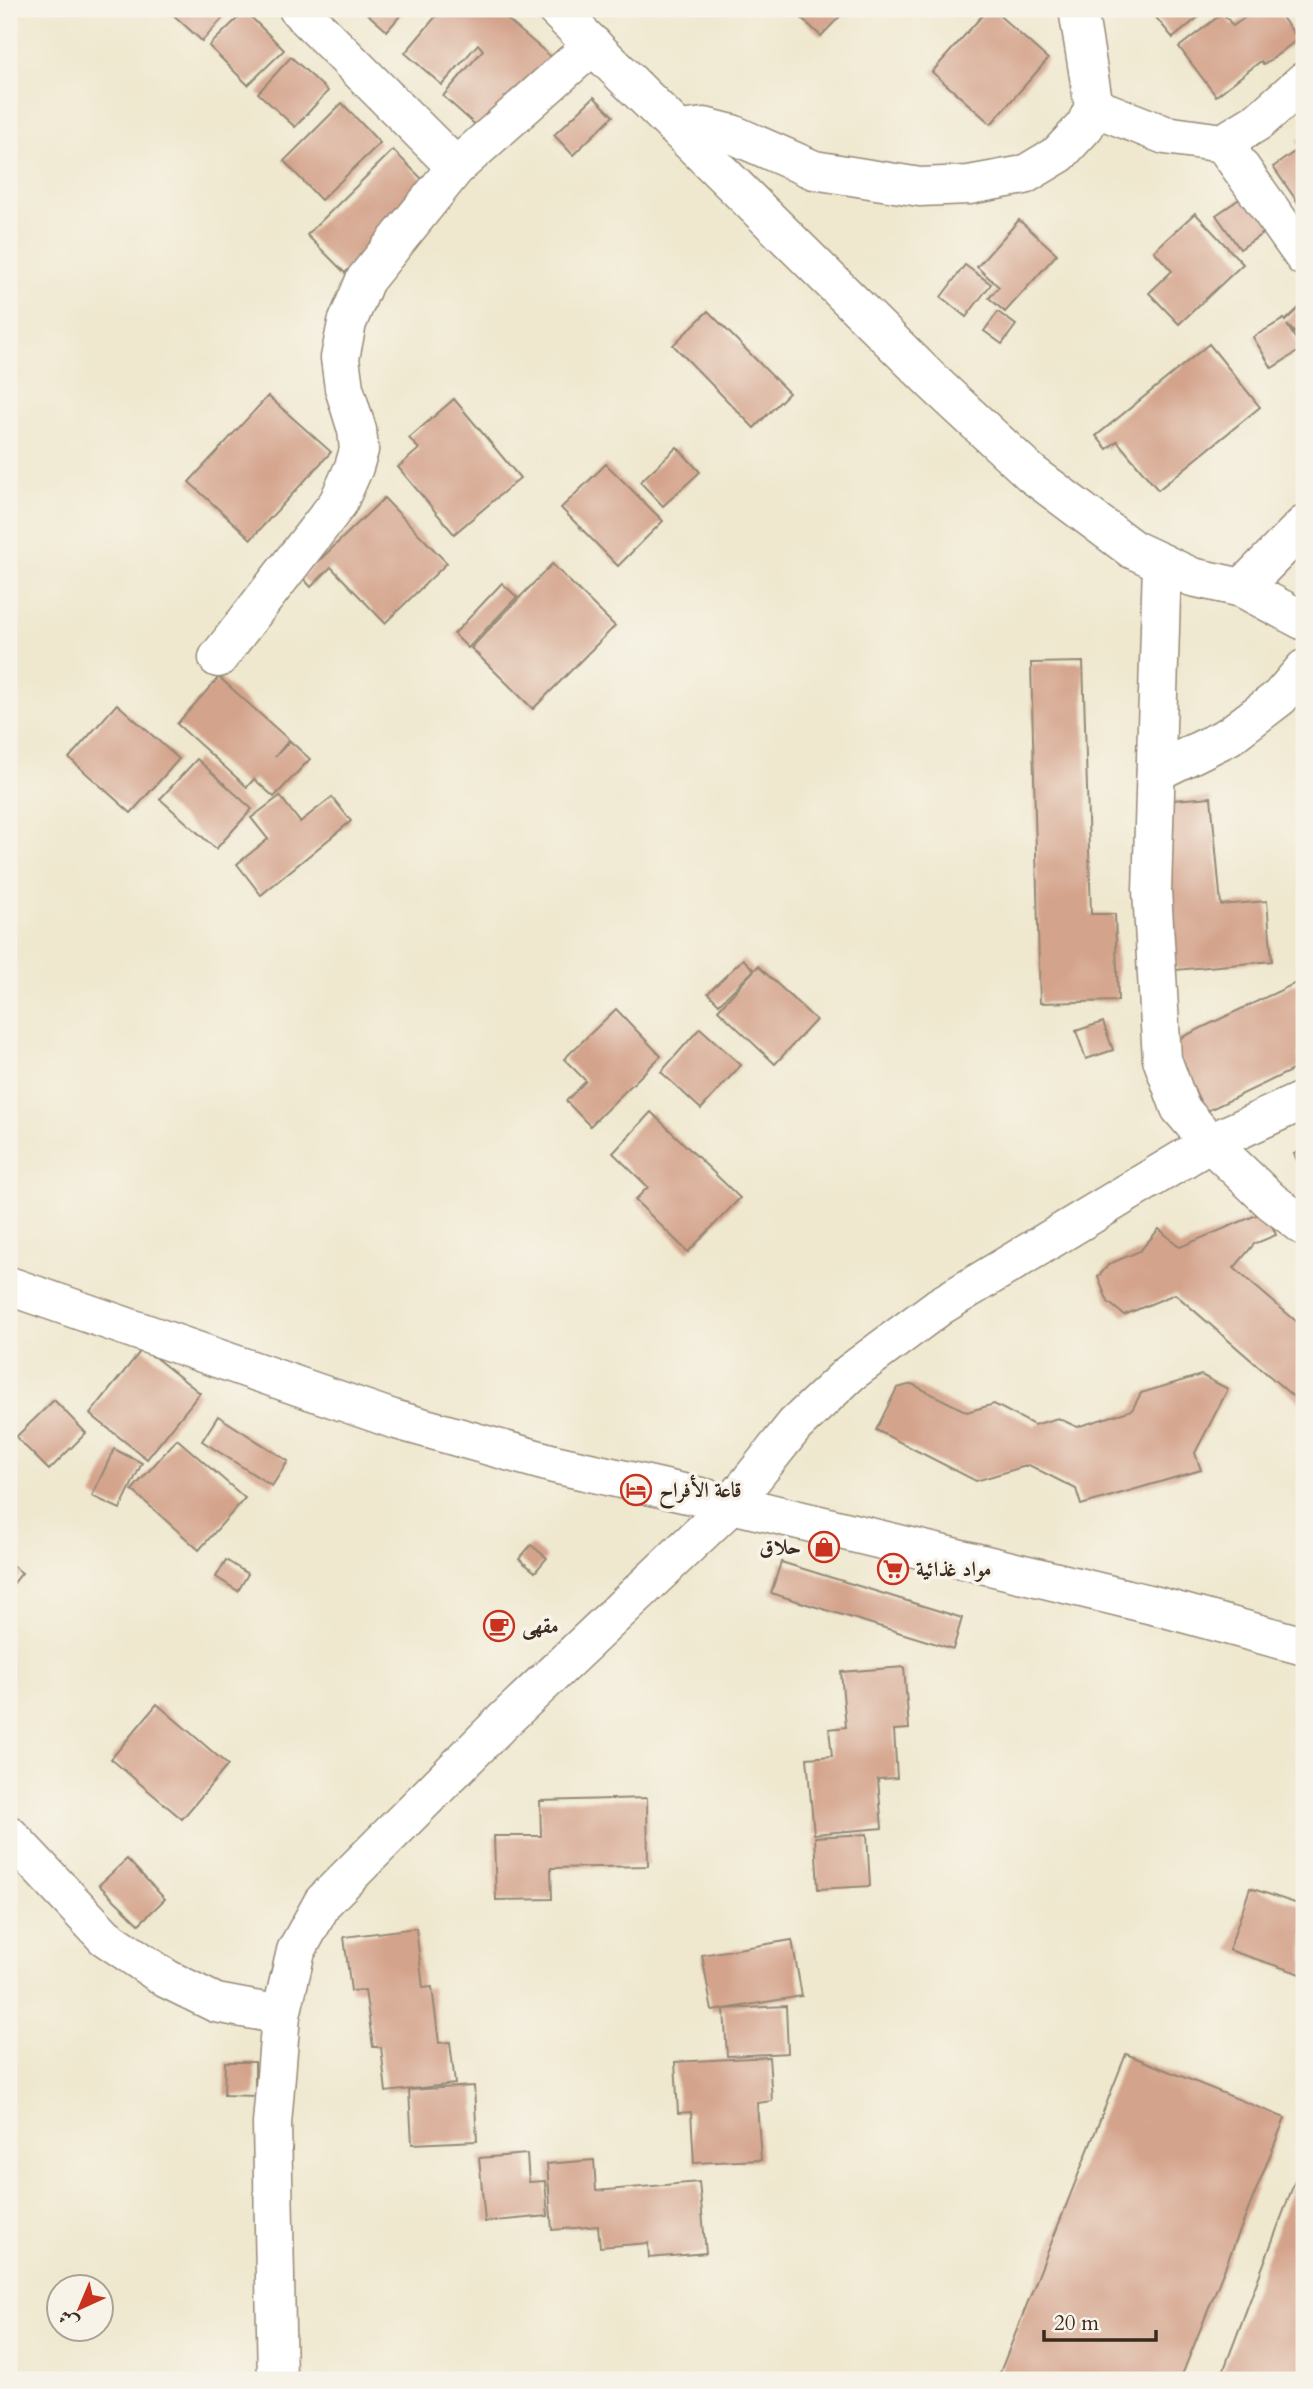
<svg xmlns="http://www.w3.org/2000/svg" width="1313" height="2389" viewBox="0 0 1313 2389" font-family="Cardo,Amiri,serif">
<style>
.building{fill:#d4a38b}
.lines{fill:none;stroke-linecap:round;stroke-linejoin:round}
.minor-casing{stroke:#958976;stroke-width:41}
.tertiary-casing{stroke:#958976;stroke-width:41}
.minor{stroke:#fff;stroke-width:38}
.tertiary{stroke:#fff;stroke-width:38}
.labels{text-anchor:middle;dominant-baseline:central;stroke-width:7;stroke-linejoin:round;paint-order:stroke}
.poi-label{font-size:21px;font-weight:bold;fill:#3b2a1e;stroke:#f7f3e8;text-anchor:start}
</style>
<rect width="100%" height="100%" fill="#f7f3e8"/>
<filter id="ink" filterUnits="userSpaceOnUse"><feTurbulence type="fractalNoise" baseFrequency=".0143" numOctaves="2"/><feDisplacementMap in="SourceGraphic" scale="14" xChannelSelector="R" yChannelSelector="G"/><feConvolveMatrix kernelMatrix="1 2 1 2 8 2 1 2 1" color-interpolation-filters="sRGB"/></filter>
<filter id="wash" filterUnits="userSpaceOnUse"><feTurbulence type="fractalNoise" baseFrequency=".00686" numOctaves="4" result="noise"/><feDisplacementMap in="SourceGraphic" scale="28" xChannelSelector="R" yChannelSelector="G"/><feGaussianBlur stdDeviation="1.57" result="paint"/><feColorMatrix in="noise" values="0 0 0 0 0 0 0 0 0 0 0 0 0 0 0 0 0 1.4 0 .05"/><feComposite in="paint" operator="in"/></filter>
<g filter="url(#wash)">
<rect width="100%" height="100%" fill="#efe8cf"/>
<g id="blocks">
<!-- building -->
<g class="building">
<polygon points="167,9 231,9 202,41"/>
<polygon points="362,9 406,9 387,31"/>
<polygon points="442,9 495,9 555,60 489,137 443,96 483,50 478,44 442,85 405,53"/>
<polygon points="792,9 847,9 821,36"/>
<polygon points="988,9 992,9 1048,59 991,124 932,72"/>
<polygon points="1149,9 1208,9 1173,38"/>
<polygon points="1256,9 1276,9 1298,39 1264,65 1261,61 1216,96 1179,47 1223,13 1233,26"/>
<polygon points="245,11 284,50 248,85 209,46"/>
<polygon points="291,57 328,91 295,127 258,93"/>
<polygon points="594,97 613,116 573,155 554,135"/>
<polygon points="342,103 380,143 321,200 284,161"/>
<polygon points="1304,136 1304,211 1273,167 1301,147 1297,141"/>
<polygon points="393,150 432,189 345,273 307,235"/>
<polygon points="1260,185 1284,219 1240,249 1216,215"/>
<polygon points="1195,213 1243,264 1179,324 1149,293 1172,271 1154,251"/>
<polygon points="1019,220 1057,254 1005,312 989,298 999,287 977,267"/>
<polygon points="965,265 991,284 966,317 941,297"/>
<polygon points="1304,303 1304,342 1287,325 1302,349 1272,368 1253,337 1284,319 1285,321"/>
<polygon points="708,311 789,393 754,428 673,345"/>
<polygon points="998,312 1016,325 1002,344 984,331"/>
<polygon points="1209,344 1260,407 1158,490 1117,441 1107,449 1096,436"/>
<polygon points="268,396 331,452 251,539 189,482"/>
<polygon points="454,399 520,478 454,534 398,467 419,449 409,438"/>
<polygon points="677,447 700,472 663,506 640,482"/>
<polygon points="606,464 663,521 618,566 561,508"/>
<polygon points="384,498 447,563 385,623 331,567 311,587 302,577"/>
<polygon points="552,564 615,626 533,709 471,648"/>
<polygon points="502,583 517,597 468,648 454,634"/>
<polygon points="1083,662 1091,914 1115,914 1118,1001 1040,1003 1031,663"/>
<polygon points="219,677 289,740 275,757 290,741 310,759 274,797 254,779 247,787 177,724"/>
<polygon points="117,704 179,759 131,813 69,758"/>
<polygon points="197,759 252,809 216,849 160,799"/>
<polygon points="280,796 300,822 332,797 351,821 261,895 237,864 268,839 251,818"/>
<polygon points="1211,797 1221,905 1267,901 1272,961 1176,970 1160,801"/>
<polygon points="743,959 754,970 719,1004 708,993"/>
<polygon points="758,966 816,1020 775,1064 718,1010"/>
<polygon points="1304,979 1304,1052 1298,1055 1303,1065 1205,1112 1172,1042"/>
<polygon points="616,1009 661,1056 590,1126 566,1101 586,1081 564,1059"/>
<polygon points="1103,1022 1113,1050 1086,1059 1076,1031"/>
<polygon points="700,1028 741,1065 701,1109 661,1072"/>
<polygon points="651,1112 740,1198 688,1252 635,1200 648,1187 613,1153"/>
<polygon points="1304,1149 1304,1174 1294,1154"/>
<polygon points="1266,1211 1276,1235 1254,1244 1234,1268 1304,1328 1304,1406 1175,1294 1124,1315 1108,1302 1098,1277 1109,1264 1140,1251 1159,1229 1180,1247"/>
<polygon points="143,1348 200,1393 147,1459 90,1414"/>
<polygon points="1201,1375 1228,1389 1195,1453 1201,1470 1081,1505 1076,1489 1029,1465 976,1481 876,1430 897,1388 912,1384 967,1412 994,1404 1034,1425 1058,1418 1077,1427 1132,1410 1141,1393"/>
<polygon points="54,1400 86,1433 49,1470 16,1437"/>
<polygon points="218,1416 288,1461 272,1486 202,1441"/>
<polygon points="177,1439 245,1498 199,1550 132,1490"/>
<polygon points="114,1449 142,1463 120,1509 92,1496"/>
<polygon points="531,1545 547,1558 535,1572 519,1559"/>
<polygon points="226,1560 248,1574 238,1591 216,1577"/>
<polygon points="781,1562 962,1618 953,1649 771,1593"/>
<polygon points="9,1563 22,1573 9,1589"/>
<polygon points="904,1667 909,1729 894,1730 897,1778 878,1779 882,1828 814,1834 807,1758 832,1756 829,1729 846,1727 841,1672"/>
<polygon points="157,1704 228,1765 182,1819 111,1759"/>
<polygon points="647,1798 648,1866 551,1868 552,1899 496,1900 494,1836 541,1836 540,1801"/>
<polygon points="867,1834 870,1886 818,1889 815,1837"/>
<polygon points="127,1859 165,1899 139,1924 99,1885"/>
<polygon points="1250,1888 1304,1906 1304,1975 1229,1950"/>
<polygon points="416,1928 423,1988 432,1987 439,2043 450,2042 455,2084 386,2092 381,2047 373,2047 365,1990 351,1991 344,1937"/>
<polygon points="792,1940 802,1996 712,2011 702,1955"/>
<polygon points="786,2006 788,2053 727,2056 724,2009"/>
<polygon points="1126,2054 1285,2118 1180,2380 997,2380"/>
<polygon points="769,2057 772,2101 757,2103 761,2160 694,2163 691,2112 678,2113 675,2062"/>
<polygon points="225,2062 255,2062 255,2096 224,2095"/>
<polygon points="474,2086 477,2141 412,2144 409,2090"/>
<polygon points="527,2154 529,2182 545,2181 548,2216 485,2222 479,2158"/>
<polygon points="1304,2157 1304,2380 1220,2380"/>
<polygon points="594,2160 596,2191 699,2182 706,2253 649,2258 648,2243 600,2247 598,2226 552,2230 547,2164"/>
</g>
</g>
</g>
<g filter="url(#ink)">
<use href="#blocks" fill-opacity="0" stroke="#958976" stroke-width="2"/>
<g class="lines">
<!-- minor casing -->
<g class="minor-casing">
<g id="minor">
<polyline points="298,9 456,167"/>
<polyline points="556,9 933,382 1032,474 1132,549 1192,577 1242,588 1304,621"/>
<polyline points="1094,107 1165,135 1223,143 1259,121 1304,81"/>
<polyline points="679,130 704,127 732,134 814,170 920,187 969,185 1024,175 1059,154 1085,126 1094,107 1078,9"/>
<polyline points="1223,143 1304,257"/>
<polyline points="1162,563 1152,891 1162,1059 1180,1108 1210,1143 1271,1201 1304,1226"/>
<polyline points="1242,588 1304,525"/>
<polyline points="218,658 338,503 354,467 359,450 357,430 344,388 340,358 347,323 365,280 456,167 593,45"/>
<polyline points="1156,772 1229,736 1280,697 1304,669"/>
<polyline points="9,1286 393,1419 554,1464 732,1504 795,1425 850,1373 940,1306 1210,1143 1304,1100"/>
<polyline points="9,1835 105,1937 167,1979 216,2003 281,2015"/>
</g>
</g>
<!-- tertiary casing -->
<g class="tertiary-casing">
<polyline id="tertiary" points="277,2380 272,2124 281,2015 296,1951 323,1902 498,1726 732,1504 1161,1607 1304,1646"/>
</g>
<!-- minor -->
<use href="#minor" class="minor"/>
<!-- tertiary -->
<use href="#tertiary" class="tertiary"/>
</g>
</g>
<!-- icons -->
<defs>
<g id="hotel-ring" transform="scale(1.575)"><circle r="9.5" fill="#f7f3e8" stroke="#c8321e" stroke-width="1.5"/><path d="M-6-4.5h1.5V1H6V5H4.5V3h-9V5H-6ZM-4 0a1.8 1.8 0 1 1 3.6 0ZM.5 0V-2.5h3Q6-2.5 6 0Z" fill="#c8321e"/></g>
<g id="shop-ring" transform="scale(1.575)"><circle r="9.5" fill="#f7f3e8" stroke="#c8321e" stroke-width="1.5"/><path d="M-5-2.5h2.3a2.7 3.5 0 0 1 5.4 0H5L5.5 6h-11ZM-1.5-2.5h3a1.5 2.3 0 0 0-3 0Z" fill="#c8321e"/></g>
<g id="supermarket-ring" transform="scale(1.575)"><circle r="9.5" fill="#f7f3e8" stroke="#c8321e" stroke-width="1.5"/><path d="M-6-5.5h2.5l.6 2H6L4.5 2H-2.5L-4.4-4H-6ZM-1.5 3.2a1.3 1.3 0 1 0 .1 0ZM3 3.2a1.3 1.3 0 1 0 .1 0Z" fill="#c8321e"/></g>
<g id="cafe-ring" transform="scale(1.575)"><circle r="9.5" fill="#f7f3e8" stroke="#c8321e" stroke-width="1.5"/><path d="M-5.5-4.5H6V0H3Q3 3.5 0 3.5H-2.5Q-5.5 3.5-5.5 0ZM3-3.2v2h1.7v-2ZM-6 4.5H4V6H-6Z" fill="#c8321e"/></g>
</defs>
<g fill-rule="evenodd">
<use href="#hotel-ring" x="636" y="1490"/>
<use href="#shop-ring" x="824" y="1547"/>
<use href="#supermarket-ring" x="893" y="1569"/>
<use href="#cafe-ring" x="499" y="1626"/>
</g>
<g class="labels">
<!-- poi labels -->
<g class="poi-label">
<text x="659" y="1490">قاعة الأفراح</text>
<text x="801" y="1547" text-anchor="end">حلاق</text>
<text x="916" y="1569">مواد غذائية</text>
<text x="522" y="1626">مقهى</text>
</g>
</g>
<!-- margin -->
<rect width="1313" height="2389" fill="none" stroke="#f7f3e8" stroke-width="35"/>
<!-- north arrow -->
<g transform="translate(80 2308) rotate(224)"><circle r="33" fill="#f7f3e8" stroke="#aca397" stroke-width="2"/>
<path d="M0-5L12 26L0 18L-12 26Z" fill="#c8321e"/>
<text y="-10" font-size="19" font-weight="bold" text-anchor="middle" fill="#3b2a1e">ش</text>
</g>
<!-- scale -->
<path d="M1044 2330v10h112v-10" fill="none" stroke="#3b2a1e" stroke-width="3.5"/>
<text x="1054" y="2330" font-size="21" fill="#3b2a1e" stroke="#f7f3e8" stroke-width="5" paint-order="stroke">20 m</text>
</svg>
